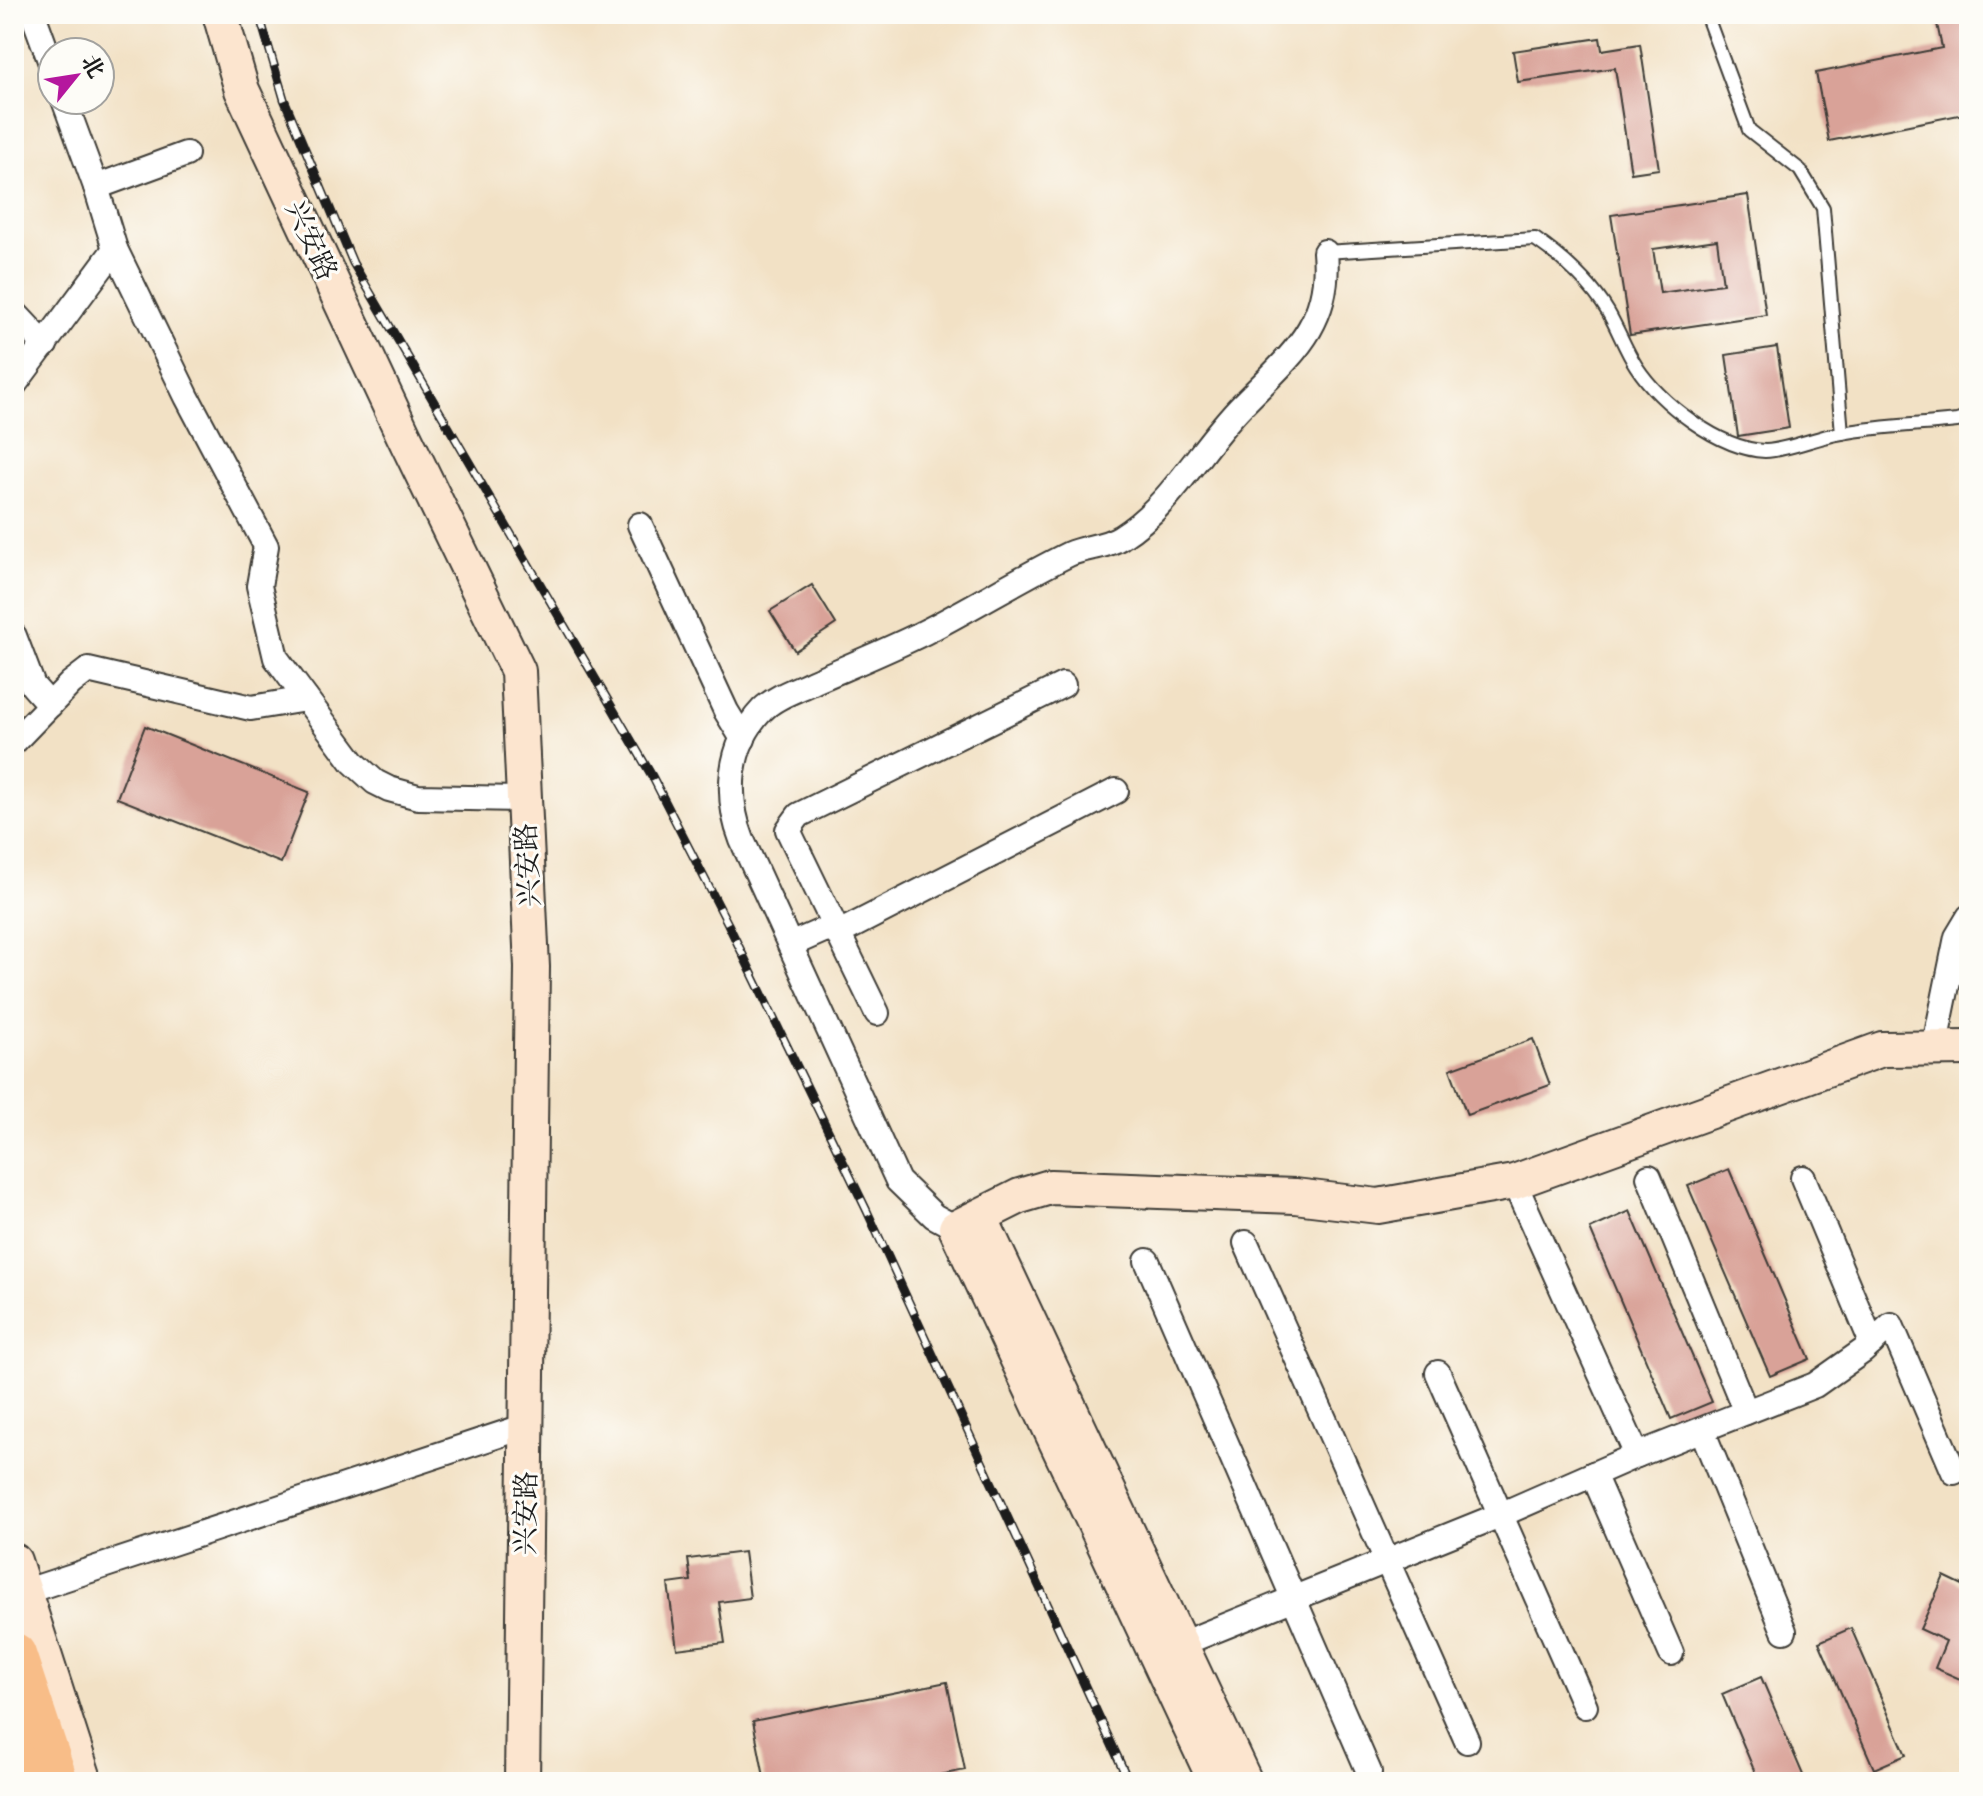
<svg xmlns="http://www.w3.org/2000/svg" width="1983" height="1796" viewBox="0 0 1983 1796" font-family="'Libre Caslon Text','Noto Serif SC',serif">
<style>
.building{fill:#d9a298;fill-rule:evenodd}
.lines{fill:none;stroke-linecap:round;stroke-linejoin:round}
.lane-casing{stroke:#3c3a35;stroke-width:16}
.street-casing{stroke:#3c3a35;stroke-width:28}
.secondary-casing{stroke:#3c3a35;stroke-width:38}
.highway-casing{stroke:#3c3a35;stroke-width:48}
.lane{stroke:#fff;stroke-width:12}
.street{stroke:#fff;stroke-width:24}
.secondary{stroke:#fce5cf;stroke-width:34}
.highway{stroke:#f8bd88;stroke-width:44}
.rail-casing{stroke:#1c1c1c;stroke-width:9}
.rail{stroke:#fdfcf7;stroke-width:6;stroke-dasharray:18;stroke-linecap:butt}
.labels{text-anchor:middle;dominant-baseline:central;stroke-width:6;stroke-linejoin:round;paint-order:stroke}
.street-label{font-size:28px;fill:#1c1c1c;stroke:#fdfcf7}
</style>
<rect width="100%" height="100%" fill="#fdfcf7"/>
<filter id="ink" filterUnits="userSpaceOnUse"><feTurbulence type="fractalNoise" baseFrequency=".0125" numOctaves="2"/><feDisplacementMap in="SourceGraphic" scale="16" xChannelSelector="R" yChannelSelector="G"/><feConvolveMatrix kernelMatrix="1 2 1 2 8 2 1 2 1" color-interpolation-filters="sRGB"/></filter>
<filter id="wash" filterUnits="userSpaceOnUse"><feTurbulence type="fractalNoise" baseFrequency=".006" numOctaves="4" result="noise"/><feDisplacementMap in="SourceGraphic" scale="32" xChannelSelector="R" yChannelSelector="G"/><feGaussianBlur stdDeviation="1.8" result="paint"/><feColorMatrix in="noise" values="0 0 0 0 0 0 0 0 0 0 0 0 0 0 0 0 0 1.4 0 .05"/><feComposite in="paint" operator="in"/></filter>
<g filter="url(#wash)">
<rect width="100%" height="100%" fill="#f2e1c5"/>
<g id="blocks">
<!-- building -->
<g class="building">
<polygon points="1935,14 1969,14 1969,113 1829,141 1816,73 1942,48"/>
<polygon points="1600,38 1602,50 1640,44 1659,169 1631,173 1615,68 1518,82 1513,51"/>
<path d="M1748,195l18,120 -136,20 -19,-120zM1717,240l6,44 -63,9 -7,-44z"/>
<polygon points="1777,347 1789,428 1738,436 1726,355"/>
<polygon points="812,585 836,624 795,651 770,611"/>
<polygon points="145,726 309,792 281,863 117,798"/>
<polygon points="1533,1039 1550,1085 1467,1115 1450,1069"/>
<polygon points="1729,1169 1810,1359 1770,1376 1688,1186"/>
<polygon points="1630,1211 1712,1402 1671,1419 1590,1229"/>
<polygon points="744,1552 750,1598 719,1602 725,1643 677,1649 668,1584 691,1581 688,1559"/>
<polygon points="1944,1576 1969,1588 1969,1683 1935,1668 1946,1641 1920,1629"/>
<polygon points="1851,1628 1906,1755 1874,1769 1819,1642"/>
<polygon points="1761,1677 1806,1782 1759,1782 1722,1694"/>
<polygon points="947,1682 965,1770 904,1782 765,1782 753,1721"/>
</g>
</g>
</g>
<g filter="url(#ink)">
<use href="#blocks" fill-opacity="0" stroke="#3c3a35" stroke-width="2"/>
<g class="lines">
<!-- lane casing -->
<g class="lane-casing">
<g id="lane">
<polyline points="1706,14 1749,130 1800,170 1823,208 1842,433"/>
<path d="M1325,252l210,-13c29,20 55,43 73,73 10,17 17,37 28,54 24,37 83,83 129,85 20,0 55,-15 77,-18 38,-7 77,-8 115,-12l12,-4"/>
</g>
</g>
<!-- street casing -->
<g class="street-casing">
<g id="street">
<polyline points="33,14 52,66"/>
<polyline points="64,100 96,187 115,249 187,397 266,546 259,586 276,658 353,762 375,782 389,789 418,797 524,799"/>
<polyline points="96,187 186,154"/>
<polyline points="14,312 45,345"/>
<polyline points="14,385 115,249"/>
<polyline points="640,525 726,711 743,739"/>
<polyline points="14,636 33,686 50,705"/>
<polyline points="14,742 71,683 88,670 251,708 306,699"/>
<polyline points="837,934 1116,791"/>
<polyline points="790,945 833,926"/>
<polyline points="877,1013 788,830 799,815 1063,685"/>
<polyline points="1934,1049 1957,937 1969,917"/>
<polyline points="1649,1177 1746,1412"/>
<polyline points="1803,1178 1872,1343"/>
<polyline points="1514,1182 1637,1455"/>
<path d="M956,1228l-22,-12 -36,-35 -156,-341c-17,-44 -14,-94 20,-130 14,-14 35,-20 53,-29 37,-16 74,-31 110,-49 49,-25 95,-54 144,-78 16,-7 37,-7 52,-17 51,-32 80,-91 122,-133 47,-48 89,-79 82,-152"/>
<polyline points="1246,1243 1467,1741"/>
<polyline points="1147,1261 1369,1772"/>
<polyline points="1438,1373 1585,1706"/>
<polyline points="1702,1430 1784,1631"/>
<polyline points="1593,1474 1671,1653"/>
<polyline points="24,1592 526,1426"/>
<polyline points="1181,1644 1500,1515 1637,1455 1815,1385 1863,1351 1891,1325 1954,1472"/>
</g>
</g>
<!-- secondary casing -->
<g class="secondary-casing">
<g id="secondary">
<polyline points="220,14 242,90 403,434 518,671 532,967 522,1782"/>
<polyline points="980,1217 1245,1782"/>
<polyline points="14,1561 85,1782"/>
<polyline points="1216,1782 956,1228 1020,1196 1050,1187 1295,1196 1378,1206 1514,1182 1882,1049 1969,1048"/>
</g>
</g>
<!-- highway casing -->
<g class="highway-casing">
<g id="highway">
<polyline points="14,1655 56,1782"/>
<polyline points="14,1760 21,1782"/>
</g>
</g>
<!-- lane -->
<use href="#lane" class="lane"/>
<!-- street -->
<use href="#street" class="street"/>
<!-- secondary -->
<use href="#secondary" class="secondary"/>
<!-- highway -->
<use href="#highway" class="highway"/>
<!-- rail casing -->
<g class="rail-casing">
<polyline id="rail" points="259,14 284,99 353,263 652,776 728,924 867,1211 1129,1782"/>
</g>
<!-- rail -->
<use href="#rail" class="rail"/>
</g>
</g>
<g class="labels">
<!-- street labels -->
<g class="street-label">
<text transform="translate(312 240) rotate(65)">兴安路</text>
<text transform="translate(527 865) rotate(-93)">兴安路</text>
<text transform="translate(525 1513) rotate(-89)">兴安路</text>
</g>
</g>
<!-- margin -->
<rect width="1983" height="1796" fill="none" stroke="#fdfcf7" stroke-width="48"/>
<!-- north arrow -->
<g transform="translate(76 76) rotate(60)"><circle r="38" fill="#fdfcf7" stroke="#a3a29f" stroke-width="2"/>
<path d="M0-6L14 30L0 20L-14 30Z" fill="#b5179e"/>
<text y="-12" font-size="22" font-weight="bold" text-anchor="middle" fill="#1c1c1c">北</text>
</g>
</svg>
